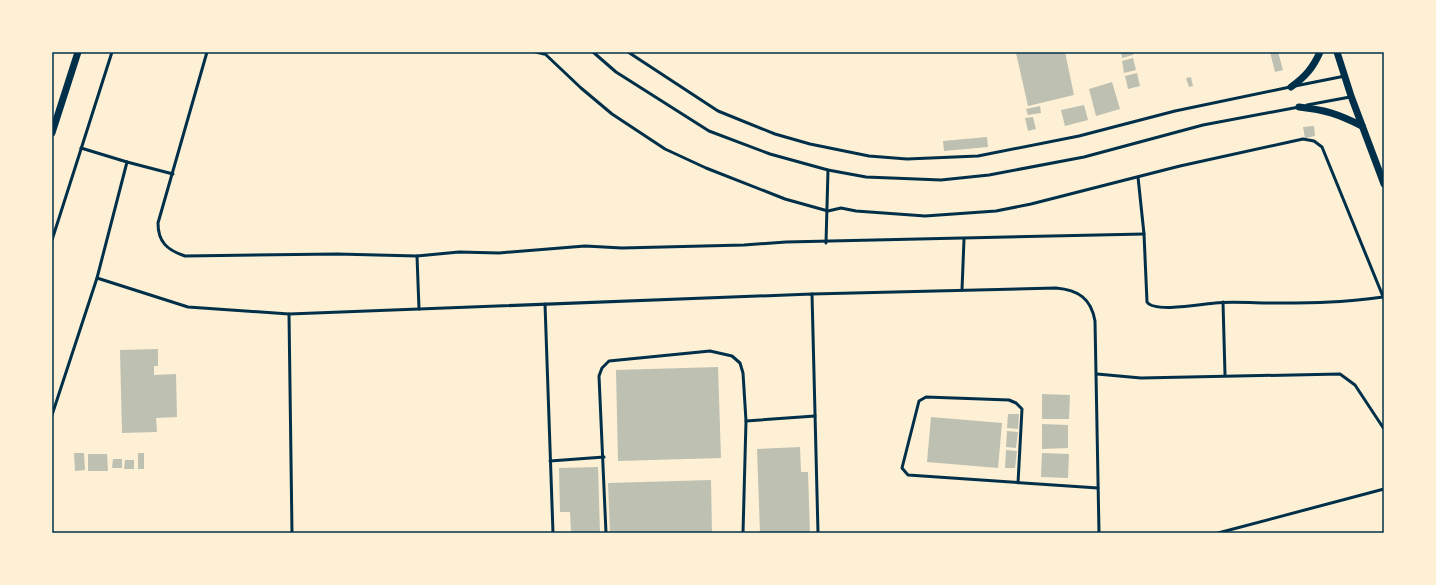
<svg xmlns="http://www.w3.org/2000/svg" width="1436" height="585" viewBox="0 0 1436 585" font-family="'IBM Plex Sans',sans-serif">
<style>
.building{fill:#bec0b2}
.lines{fill:none;stroke-linecap:round;stroke-linejoin:round}
.service{stroke:#003049;stroke-width:3}
.tertiary{stroke:#003049;stroke-width:7}
.neatline{fill:none;stroke:#003049;stroke-width:1.5}
</style>
<rect width="100%" height="100%" fill="#fdf0d5"/>
<!-- building -->
<g class="building">
<polygon points="1065,52 1074,95 1028,106 1016,53"/>
<polygon points="1121,52 1133,52 1133,55 1122,58"/>
<polygon points="1270,52 1278,52 1283,70 1275,72"/>
<polygon points="1133,58 1136,70 1124,73 1122,61"/>
<polygon points="1137,73 1140,86 1128,89 1125,76"/>
<polygon points="1191,77 1193,86 1189,87 1186,78"/>
<polygon points="1112,82 1120,109 1096,116 1089,89"/>
<polygon points="1084,105 1088,120 1065,126 1061,110"/>
<polygon points="1040,106 1041,113 1028,115 1026,109"/>
<polygon points="1033,117 1036,129 1028,131 1025,118"/>
<polygon points="1314,126 1315,136 1305,138 1303,127"/>
<polygon points="987,137 988,147 944,151 943,141"/>
<polygon points="158,349 158,366 154,366 154,375 176,374 177,417 156,418 157,432 122,433 120,350"/>
<polygon points="718,367 721,458 618,461 616,370"/>
<polygon points="1042,394 1070,395 1069,419 1042,419"/>
<polygon points="1008,414 1019,414 1018,429 1007,428"/>
<polygon points="931,417 1002,423 998,468 927,462"/>
<polygon points="1042,424 1068,425 1068,448 1042,449"/>
<polygon points="1007,431 1018,432 1016,448 1006,447"/>
<polygon points="800,447 801,472 808,472 810,533 760,533 757,449"/>
<polygon points="1006,450 1017,451 1015,468 1005,468"/>
<polygon points="74,453 84,453 85,470 75,471"/>
<rect x="138" y="453" width="6" height="16"/>
<polygon points="1042,453 1069,454 1068,478 1041,477"/>
<polygon points="88,454 107,454 108,471 88,471"/>
<polygon points="113,459 122,459 122,468 112,468"/>
<polygon points="125,460 134,460 134,469 124,469"/>
<polygon points="598,467 600,533 571,533 570,512 560,512 559,468"/>
<polygon points="711,480 712,533 610,533 608,483"/>
</g>
<g class="lines">
<!-- service -->
<g class="service">
<path d="M207,52l-49,171c0,19 9,27 27,33l152,-2 80,2 42,-4 40,1 86,-7 37,2 122,-3 42,-3 358,-8"/>
<polyline points="536,52 544,54"/>
<polyline points="543,52 581,88 612,114 665,149 706,168 785,199 828,211 841,208 856,211 925,216 996,211 1031,204 1180,166 1303,139 1314,141 1322,147 1384,299"/>
<polyline points="593,52 616,72 709,131 770,154 828,170 866,177 941,180 989,175 1084,157 1203,125 1299,107"/>
<polyline points="628,52 718,111 775,134 810,144 869,156 907,159 978,156 1079,136 1175,111 1290,87"/>
<polyline points="1295,86 1345,76"/>
<polyline points="1307,105 1350,97"/>
<polyline points="127,162 173,174"/>
<path d="M1138,177l6,57 3,68c7,11 55,2 68,1 17,-2 35,0 52,0 40,0 76,0 116,-6"/>
<polyline points="52,240 112,52"/>
<polyline points="826,243 828,170"/>
<polyline points="417,256 419,309"/>
<polyline points="97,278 188,307 289,314"/>
<polyline points="962,290 964,239"/>
<path d="M812,294l244,-6c22,2 35,10 39,33l4,212"/>
<polyline points="1223,302 1225,375"/>
<polyline points="545,304 553,533"/>
<polyline points="1097,374 1141,378 1340,374 1355,385 1384,429"/>
<polyline points="52,415 97,278 127,162 81,148"/>
<polyline points="746,421 815,416"/>
<polyline points="550,461 604,457"/>
<polyline points="1018,483 1022,409 1016,403 1009,400 926,397 919,401 902,468 908,475 1098,488"/>
<polyline points="292,533 289,314 812,294 818,533"/>
<polyline points="606,533 599,376 602,368 609,361 710,351 732,356 740,363 743,373 746,421 743,533"/>
<polyline points="1218,533 1384,489"/>
</g>
<!-- tertiary -->
<g class="tertiary">
<polyline points="1337,52 1351,96 1384,184"/>
<path d="M1291,87c14,-10 22,-19 29,-35"/>
<path d="M1299,107c27,3 39,7 63,19"/>
<polyline points="52,133 78,52"/>
</g>
</g>
<!-- border -->
<rect width="1436" height="585" fill="none" stroke="#fdf0d5" stroke-width="106"/>
<rect x="53" y="53" width="1330" height="479" class="neatline"/>
</svg>
